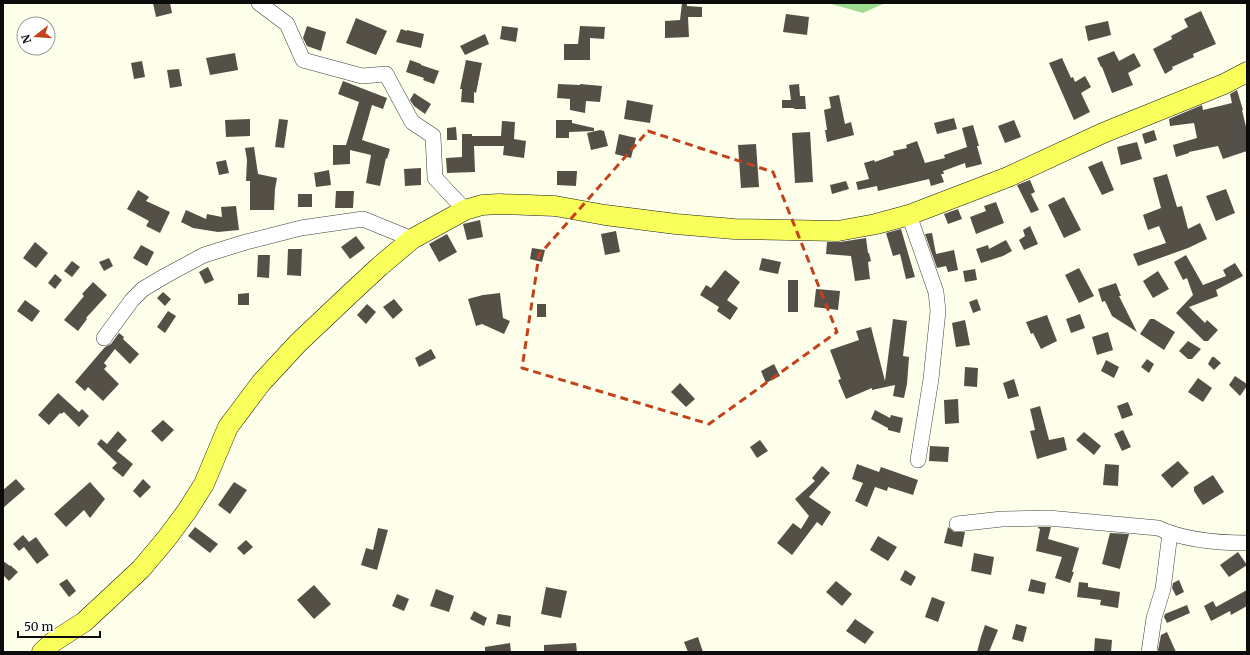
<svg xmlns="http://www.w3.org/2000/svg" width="1250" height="655" viewBox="0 0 1250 655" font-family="Merriweather,serif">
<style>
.forest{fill:#9cdd8f}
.building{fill:#555047}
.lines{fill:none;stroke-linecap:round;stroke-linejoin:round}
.minor-casing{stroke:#3e3e3e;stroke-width:16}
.major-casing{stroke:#1c1c1c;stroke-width:21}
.minor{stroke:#fff;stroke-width:15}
.major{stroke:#f9ff5a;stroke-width:20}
.marked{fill:none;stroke:#c4421b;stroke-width:3;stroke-dasharray:8 5;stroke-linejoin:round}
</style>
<rect width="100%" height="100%" fill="#fdffea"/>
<!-- forest -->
<polygon class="forest" points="828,3 885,3 863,13"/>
<!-- building -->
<g class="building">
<polygon points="153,3 170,3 172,13 156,17"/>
<polygon points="682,3 687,3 687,6 702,7 702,17 688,17 689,37 665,38 665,21 680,20"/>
<polygon points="1201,11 1216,44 1193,54 1194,57 1172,67 1173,69 1165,74 1153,49 1172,39 1171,36 1188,27 1184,19"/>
<polygon points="786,14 809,17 807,35 783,32"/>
<polygon points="356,18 387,31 376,55 346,43"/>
<polygon points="1108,21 1111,35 1088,41 1085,26"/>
<polygon points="307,26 326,32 321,51 307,46 303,38"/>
<polygon points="502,26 518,28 516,42 500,39"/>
<polygon points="580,26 605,27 604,39 590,38 590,60 564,60 564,44 578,44"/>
<polygon points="401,29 407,31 407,30 424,34 421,48 396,42"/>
<polygon points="485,34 489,44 465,55 460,46"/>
<polygon points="1114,51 1119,61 1134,53 1141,66 1128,73 1133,85 1112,93 1102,67 1101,67 1097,58"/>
<polygon points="235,53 238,70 210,75 206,58"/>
<polygon points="1062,58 1071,78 1073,77 1075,82 1085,76 1091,87 1081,93 1090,112 1074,120 1049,63"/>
<polygon points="410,60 421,64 421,65 439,71 434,84 423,80 424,78 406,72"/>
<polygon points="466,60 482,63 476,93 474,92 474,103 461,102 462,89 460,89"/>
<polygon points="142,61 145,77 134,79 131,63"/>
<polygon points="179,69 182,86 170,88 167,70"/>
<polygon points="343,81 387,98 383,109 372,105 362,140 390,149 387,159 386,158 380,186 366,183 371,155 350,150 350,164 333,165 333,145 346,145 359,102 338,94"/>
<polygon points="558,84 580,85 580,84 602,86 600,102 586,101 585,113 570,110 570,99 557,98"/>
<polygon points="799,84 800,96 805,96 806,109 794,109 794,108 782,108 782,100 791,100 789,85"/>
<polygon points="1237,90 1243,110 1242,110 1247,131 1247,151 1223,159 1218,146 1189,152 1189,153 1176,157 1173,145 1197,138 1194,123 1170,126 1169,119 1202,105 1203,110 1232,103 1230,94"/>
<polygon points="414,93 431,104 425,114 414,106 410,100"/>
<polygon points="839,95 845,124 851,122 854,135 827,142 825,130 827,130 824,110 831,108 829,97"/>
<polygon points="627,100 653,105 650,123 624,119"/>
<polygon points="954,118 957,129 937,134 934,123"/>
<polygon points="250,119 250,136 226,137 225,120"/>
<polygon points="279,119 288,120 284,148 275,147"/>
<polygon points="556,120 572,120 572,123 594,128 594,131 569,132 569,138 556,138"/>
<polygon points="1014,120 1021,137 1005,143 998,126"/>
<polygon points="502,121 515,122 514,139 526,141 524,158 503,155 504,146 474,146 475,172 447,173 446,158 462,157 462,134 472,134 472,136 501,136"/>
<polygon points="973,125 979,146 977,146 982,164 966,168 965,163 943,171 944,174 941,174 944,182 931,186 929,179 878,191 877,186 858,190 856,182 869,179 864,163 874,160 875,162 894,155 893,151 907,148 906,145 917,141 925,163 945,158 944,155 967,147 962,128"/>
<polygon points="456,127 457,140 447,140 447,128"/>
<polygon points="600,130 604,131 608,146 591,150 587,133"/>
<polygon points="1154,130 1157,140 1145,144 1142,134"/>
<polygon points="810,132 813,182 795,183 792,133"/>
<polygon points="619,134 636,138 631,158 615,154"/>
<polygon points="1137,142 1142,159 1121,165 1117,147"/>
<polygon points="756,144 759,187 741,188 738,145"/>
<polygon points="254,147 258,174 277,178 275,189 274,210 250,210 250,181 246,181 247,160 245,148"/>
<polygon points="226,160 229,173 219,175 216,162"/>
<polygon points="1102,161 1114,190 1102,195 1088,167"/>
<polygon points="421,168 421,185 405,186 404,169"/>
<polygon points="329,170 331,185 316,187 314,173"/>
<polygon points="557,171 577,171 576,186 557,185"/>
<polygon points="1167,174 1177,207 1182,206 1188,229 1200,223 1207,239 1188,248 1138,266 1133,254 1166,243 1159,226 1148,230 1143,215 1161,208 1153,178"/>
<polygon points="1030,180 1035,192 1031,194 1039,210 1031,213 1017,185"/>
<polygon points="846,181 849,189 832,194 830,185"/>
<polygon points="1226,189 1235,213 1216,221 1206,196"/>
<polygon points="138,190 149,197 146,201 170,212 160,233 146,226 149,221 127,209"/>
<polygon points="336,191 354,191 353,208 335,208"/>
<rect x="298" y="194" width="14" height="13"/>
<polygon points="1064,197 1081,230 1064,238 1048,205"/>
<polygon points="996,202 1004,223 976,234 970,217 986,211 984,206"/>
<polygon points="236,206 239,230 218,232 193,228 181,222 186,210 206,219 207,214 222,217 221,207"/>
<polygon points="958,209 962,219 948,224 944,214"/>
<polygon points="480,220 483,237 467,240 463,224"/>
<polygon points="1030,226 1038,244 1024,250 1019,240 1025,236 1023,230"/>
<polygon points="901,229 915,277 906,279 900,254 893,256 886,233"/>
<polygon points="616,231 620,252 605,255 601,234"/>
<polygon points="932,233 936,254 954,250 958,270 948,272 946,266 937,268 925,234"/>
<polygon points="447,234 457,252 439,262 429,244"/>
<polygon points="356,236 365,248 350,259 341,247"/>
<polygon points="866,238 868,253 869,253 871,261 868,262 870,279 855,281 851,256 826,254 827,242 840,242"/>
<polygon points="1006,240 1012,251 1003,256 981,263 976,249 988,245 989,249"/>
<polygon points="35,242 48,253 36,268 23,258"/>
<polygon points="141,245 154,252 147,266 133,258"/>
<polygon points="532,248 545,250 542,262 530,259"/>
<polygon points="288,249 302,249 301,276 287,275"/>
<polygon points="258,255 270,255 269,278 257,277"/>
<polygon points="1186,255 1203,285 1226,276 1223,270 1235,263 1243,276 1216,290 1218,296 1189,307 1205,323 1207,320 1218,330 1208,341 1204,341 1176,313 1193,295 1187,278 1183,280 1174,262"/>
<polygon points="109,258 113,266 104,271 99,262"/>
<polygon points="762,258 781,262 778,274 759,270"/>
<polygon points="72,261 80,267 72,277 64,271"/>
<polygon points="208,267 214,280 205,284 199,272"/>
<polygon points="1079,268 1094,296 1079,303 1065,275"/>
<polygon points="975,269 977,280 965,282 963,271"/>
<polygon points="725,270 740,282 727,300 738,308 730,320 717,311 719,307 700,295 706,285 711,288"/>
<polygon points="1158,271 1169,289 1153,298 1143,281"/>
<polygon points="55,274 62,280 55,289 48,283"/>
<rect x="788" y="280" width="10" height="32"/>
<polygon points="93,282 107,295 86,318 87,319 78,331 64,320 84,296 82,294"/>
<polygon points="1116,283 1121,296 1119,296 1137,332 1112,316 1105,301 1102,302 1098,289"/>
<polygon points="816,289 840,291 838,310 814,307"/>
<polygon points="163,292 171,299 165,306 157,298"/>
<polygon points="249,293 249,305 238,305 238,294"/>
<polygon points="500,293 503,318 510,321 504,334 482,324 476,326 468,299 483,295"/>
<polygon points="394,299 403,310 393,319 383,307"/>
<polygon points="977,299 981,310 973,313 969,302"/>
<polygon points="25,300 40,311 32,322 17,311"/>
<polygon points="367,304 376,312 366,324 357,315"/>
<rect x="537" y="304" width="9" height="13"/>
<polygon points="168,311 176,316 165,333 157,327"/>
<polygon points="1080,314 1085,328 1071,333 1066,319"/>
<polygon points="1047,315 1057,341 1041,349 1033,333 1031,334 1026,322"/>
<polygon points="893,319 907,321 903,356 909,357 907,384 904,398 893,396 895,385 872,390 872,388 846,399 838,380 841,379 830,350 859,340 856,331 871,327 885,381"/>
<polygon points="1150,319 1154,319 1175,332 1164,350 1140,334"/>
<polygon points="965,320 970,345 956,347 952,323"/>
<polygon points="1108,332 1113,350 1097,355 1092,337"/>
<polygon points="119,333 124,337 123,339 139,354 130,364 115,349 104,363 107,366 104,369 119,384 103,401 88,387 85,391 75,382 105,347 111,344"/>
<polygon points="1188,341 1201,349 1192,359 1188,359 1179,351"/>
<polygon points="431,349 436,358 419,367 415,358"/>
<polygon points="1212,357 1214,357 1221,363 1214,370 1208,364"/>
<polygon points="1147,359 1154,364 1149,373 1141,367"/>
<polygon points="1106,360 1119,367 1114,378 1101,371"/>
<polygon points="774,364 780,376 766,383 761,371"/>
<polygon points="965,367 978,368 977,387 964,386"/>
<polygon points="1235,376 1247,384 1247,386 1240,396 1229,385"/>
<polygon points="1198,378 1212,388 1203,402 1188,392"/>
<polygon points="1014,379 1019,396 1008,399 1003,383"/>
<polygon points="680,383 695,399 686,407 671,392"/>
<polygon points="58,393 79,412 82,409 89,416 79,427 64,412 61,414 60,413 49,425 38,415"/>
<polygon points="958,399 959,423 945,424 944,400"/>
<polygon points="1128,402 1133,415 1122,419 1117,406"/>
<polygon points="1040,406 1049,440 1064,437 1067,450 1037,459 1030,431 1035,430 1030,409"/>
<polygon points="875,410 890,418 891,415 903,418 900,433 888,430 888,428 871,419"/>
<polygon points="163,420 174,430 162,442 151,431"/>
<polygon points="1123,430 1131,447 1122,451 1114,434"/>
<polygon points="118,431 127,440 117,451 133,464 123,477 112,468 117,463 97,444 101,439 107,444"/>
<polygon points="1084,432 1101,446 1094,455 1076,440"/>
<polygon points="760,440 768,451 757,458 750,447"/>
<polygon points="930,446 949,447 948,462 929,461"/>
<polygon points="1178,461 1189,473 1172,488 1161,475"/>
<polygon points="857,464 879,472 881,467 918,480 913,495 888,487 887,491 875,487 867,507 855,501 863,483 852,479"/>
<polygon points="1105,464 1119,465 1118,486 1103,485"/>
<polygon points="822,466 830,473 809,497 831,512 822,526 817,522 792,555 777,543 793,523 801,529 809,516 795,499 815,481 812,478"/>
<polygon points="1213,475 1224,492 1203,505 1194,491 1194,487"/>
<polygon points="16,479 25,489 3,508 3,490"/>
<polygon points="143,479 151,487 140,498 133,491"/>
<polygon points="90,482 105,499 90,518 84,510 66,527 54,514"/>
<polygon points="234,482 247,490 230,514 218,505"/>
<polygon points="195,527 218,544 210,553 188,536"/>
<polygon points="948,527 954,532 965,532 962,547 944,543"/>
<polygon points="1038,527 1051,527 1048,539 1079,548 1072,572 1074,572 1070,583 1055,578 1062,557 1036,551 1040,529 1038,528"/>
<polygon points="378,528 388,530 377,570 361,565 366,548 373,550"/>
<polygon points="1110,533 1129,534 1120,569 1102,564"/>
<polygon points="23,535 29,542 36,537 49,555 37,564 24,547 19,551 13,544"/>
<polygon points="878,536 897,547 888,561 870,550"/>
<polygon points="246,540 253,547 244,555 237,548"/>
<polygon points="1238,552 1247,565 1229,577 1220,565"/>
<polygon points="974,553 994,557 991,575 971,571"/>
<polygon points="3,561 10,566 10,565 18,572 9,581 3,575"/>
<polygon points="905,570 916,577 911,586 900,580"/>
<polygon points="67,579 76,591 69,597 59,584"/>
<polygon points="1031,579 1046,583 1044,594 1028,591"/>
<polygon points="1179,580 1184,592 1176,596 1172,588 1173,583"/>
<polygon points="836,581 852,594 842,606 826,592"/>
<polygon points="1079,582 1088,583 1088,587 1120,592 1118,608 1100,605 1101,600 1077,597"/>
<polygon points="314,585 331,604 314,619 297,600"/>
<polygon points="546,587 567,591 561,618 541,614"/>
<polygon points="436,589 454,596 449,612 430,606"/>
<polygon points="1247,590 1247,606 1231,615 1230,611 1211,621 1204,606 1213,601 1216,607"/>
<polygon points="397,594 409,599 404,611 392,606"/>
<polygon points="932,597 945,602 938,622 925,617"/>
<polygon points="1187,605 1190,613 1167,623 1164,617 1165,614"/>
<polygon points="474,611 487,618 484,626 470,619"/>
<polygon points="498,614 511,616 510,627 496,624"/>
<polygon points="855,619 874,632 865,644 846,631"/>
<polygon points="1016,624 1027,627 1023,642 1012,639"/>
<polygon points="985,625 998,630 989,652 977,652 981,637"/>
<polygon points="1167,632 1176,652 1159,652 1158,650 1161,635"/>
<polygon points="698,637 703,652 688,652 684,642"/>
<polygon points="1095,638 1112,640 1111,652 1094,652"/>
<polygon points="510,643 511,652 485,652 485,647"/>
<polygon points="576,643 577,652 544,652 544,645"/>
</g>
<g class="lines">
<!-- minor casing -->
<g class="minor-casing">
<g id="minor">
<polyline points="259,3 287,24 303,60 362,76 386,74 412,122 433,136 435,178 465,210"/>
<polyline points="909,215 936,292 938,311 931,379 918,460"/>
<polyline points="104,338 132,300 143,289 165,276 204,255 246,242 301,228 363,219 412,239"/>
<path d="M957,524l45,-5 46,-1 110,10c26,12 60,15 89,15"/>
<polyline points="1149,652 1154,618 1163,589 1170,533"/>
</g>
</g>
<!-- major casing -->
<g class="major-casing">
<polyline id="major" points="42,652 53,642 84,622 112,596 141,569 167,538 187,511 204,484 228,427 261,383 298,343 353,291 380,266 412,239 465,210 482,205 499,204 555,206 605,215 676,224 734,229 838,231 876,224 909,215 1008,177 1103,133 1224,84 1247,72"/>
</g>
<!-- minor -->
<use href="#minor" class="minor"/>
<!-- major -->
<use href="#major" class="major"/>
</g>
<!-- marked area -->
<path class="marked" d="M648,131l125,41 64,160 -128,92 -187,-56 17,-113z"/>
<!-- border -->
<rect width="1250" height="655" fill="none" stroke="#0b0b0b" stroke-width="8"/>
<!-- north arrow -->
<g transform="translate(36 36) rotate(253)"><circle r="19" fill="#ffffff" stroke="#9d9d9d"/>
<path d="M0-3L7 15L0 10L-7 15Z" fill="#c4421b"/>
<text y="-6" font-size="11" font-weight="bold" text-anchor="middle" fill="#0b0b0b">N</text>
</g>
<!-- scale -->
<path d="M18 631v6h82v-6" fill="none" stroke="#0b0b0b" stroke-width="2"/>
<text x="24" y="631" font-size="12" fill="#0b0b0b" stroke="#ffffff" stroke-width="3" paint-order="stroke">50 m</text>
</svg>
